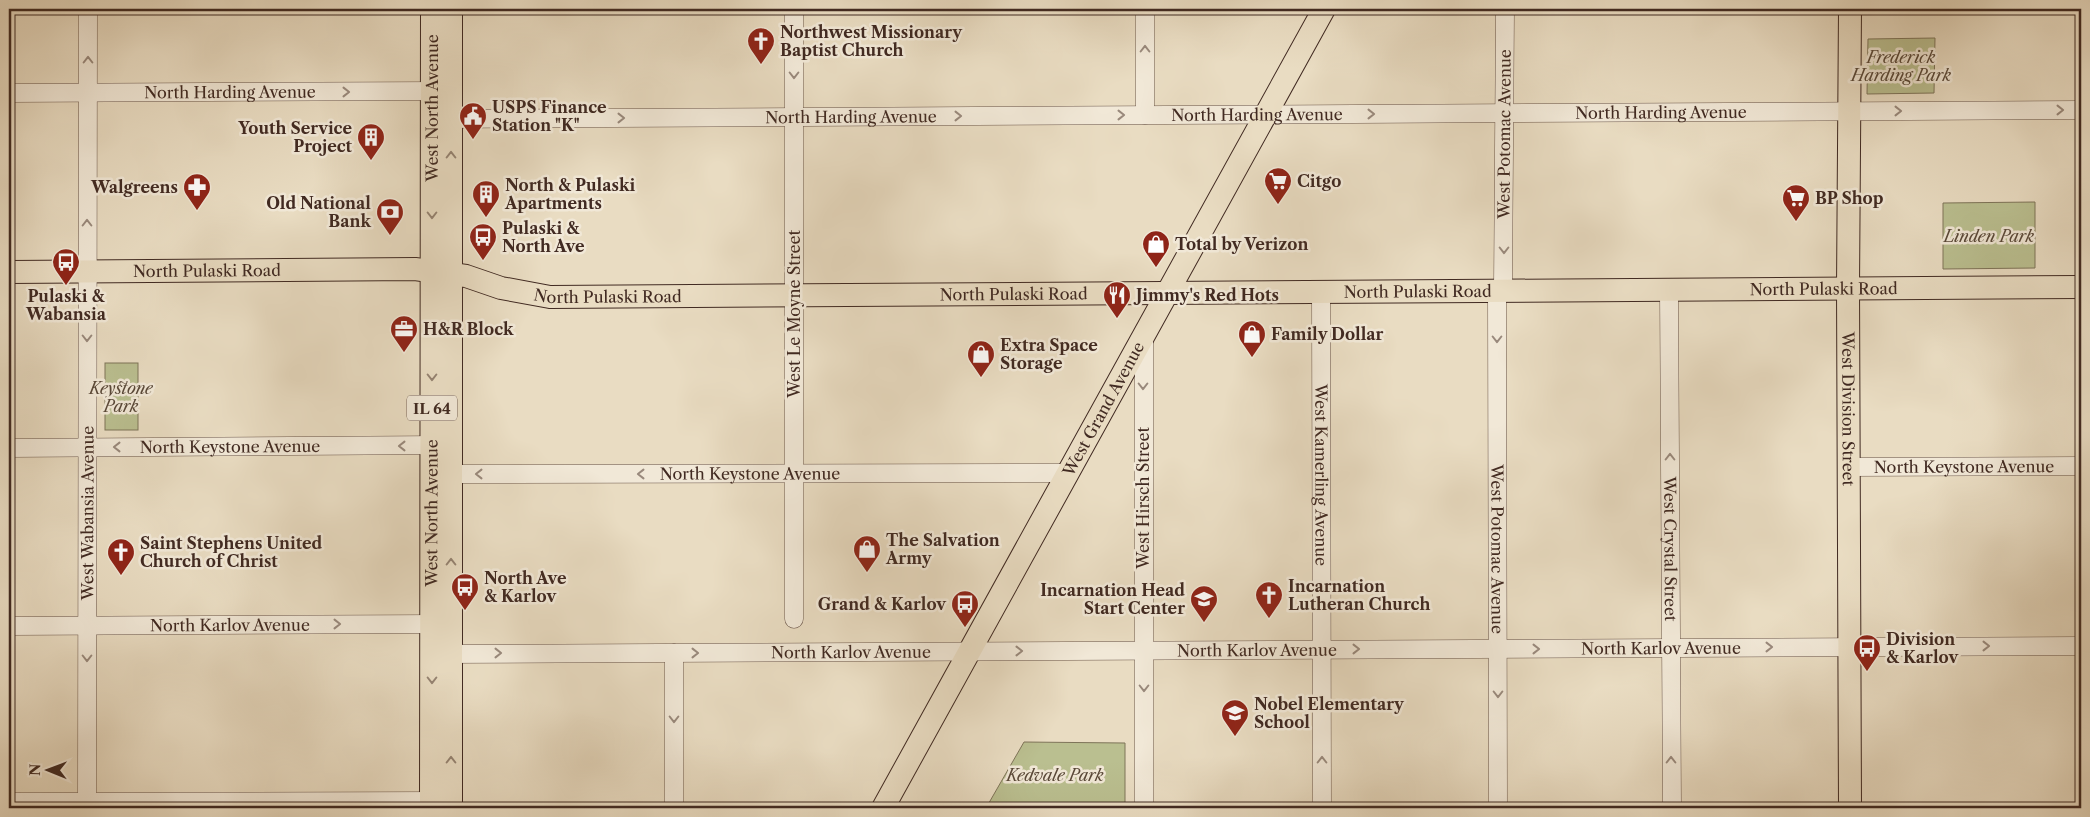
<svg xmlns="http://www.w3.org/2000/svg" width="2090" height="817" viewBox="0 0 2090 817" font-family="'Libre Caslon Text',serif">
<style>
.green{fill:#babf90;stroke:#7e7459}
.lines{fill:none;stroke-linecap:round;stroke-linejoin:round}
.minor-casing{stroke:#6b564a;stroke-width:19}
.major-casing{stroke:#412a22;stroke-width:24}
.minor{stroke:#f1e8d7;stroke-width:18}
.major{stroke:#e9dcc2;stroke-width:22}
.oneway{stroke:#99897c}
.oneway2{stroke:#958372}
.labels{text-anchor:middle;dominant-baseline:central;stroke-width:5;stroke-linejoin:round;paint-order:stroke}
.shield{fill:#f1e8d7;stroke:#766358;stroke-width:1}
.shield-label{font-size:15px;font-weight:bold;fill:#412a22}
.poi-label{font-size:16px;font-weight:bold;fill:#412a22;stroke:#f1e8d7;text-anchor:start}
.park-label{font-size:16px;font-style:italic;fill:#594838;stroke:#f1e8d7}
.street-label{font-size:16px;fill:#412a22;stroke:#f1e8d7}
</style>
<rect width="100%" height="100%" fill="#e9dcc2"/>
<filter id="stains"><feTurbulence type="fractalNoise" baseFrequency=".004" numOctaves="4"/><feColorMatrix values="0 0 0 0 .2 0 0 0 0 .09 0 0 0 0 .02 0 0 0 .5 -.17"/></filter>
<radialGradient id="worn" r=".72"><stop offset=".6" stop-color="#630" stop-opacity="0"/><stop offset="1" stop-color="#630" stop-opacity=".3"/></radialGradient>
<!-- green -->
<g class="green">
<polygon points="1935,38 1934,93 1867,94 1868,39"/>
<polygon points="2035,202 2035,268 1943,269 1943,203"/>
<rect x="105" y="363" width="33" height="67"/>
<polygon points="1024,742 1125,743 1125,808 986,808"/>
</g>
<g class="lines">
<!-- minor casing -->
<g class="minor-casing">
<g id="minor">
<path id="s1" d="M9,93l434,-2"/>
<polyline points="1145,115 1145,9"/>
<path id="s2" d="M439,119l1642,-9"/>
<path id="s3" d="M1669,289l3,519"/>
<path id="s4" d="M1497,290l1,518"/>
<path id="s5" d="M1503,290l2,-281"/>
<path id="s6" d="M1321,291l1,517"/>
<polyline points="1144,338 1144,808"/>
<path id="s7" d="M9,448l434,-3"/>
<path id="s8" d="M1848,467l233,-1"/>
<path id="s9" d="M440,474l629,-1"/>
<polyline points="794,619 794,9"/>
<path id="s10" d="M9,626l434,-2"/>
<path id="s11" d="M439,654l1642,-8"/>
<polyline points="9,802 443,801"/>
<path id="s12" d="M87,808l1,-799"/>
<polyline points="674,808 674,653"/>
</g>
</g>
<!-- major casing -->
<g class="major-casing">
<g id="major">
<path id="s13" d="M1850,9l-2,278 2,521"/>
<path id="s14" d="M9,272l406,-3 51,7 35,12 49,9 1531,-10"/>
<path id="s15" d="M431,808l1,-799"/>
<polyline points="451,808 451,9"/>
<path id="s16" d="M883,808l441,-799"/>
</g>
</g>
<!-- minor -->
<use href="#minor" class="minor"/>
<!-- major -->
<use href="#major" class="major"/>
</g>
<!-- one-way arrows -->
<defs><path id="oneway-chevron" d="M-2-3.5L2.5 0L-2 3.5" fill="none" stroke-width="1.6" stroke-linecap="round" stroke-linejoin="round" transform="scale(1.25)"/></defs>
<g class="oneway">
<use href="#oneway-chevron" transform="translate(1145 49) rotate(-90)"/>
<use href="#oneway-chevron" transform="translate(88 60) rotate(-90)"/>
<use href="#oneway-chevron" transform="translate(794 75) rotate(90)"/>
<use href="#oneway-chevron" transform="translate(346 92)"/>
<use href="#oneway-chevron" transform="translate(2060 110)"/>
<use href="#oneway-chevron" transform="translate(1898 111)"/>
<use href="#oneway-chevron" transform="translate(1371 114)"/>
<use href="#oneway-chevron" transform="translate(1121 115)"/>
<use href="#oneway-chevron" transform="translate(958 116)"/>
<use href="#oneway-chevron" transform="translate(621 118)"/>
<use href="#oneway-chevron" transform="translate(87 223) rotate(-90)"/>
<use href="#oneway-chevron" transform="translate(1504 250) rotate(90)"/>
<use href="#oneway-chevron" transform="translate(87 338) rotate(90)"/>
<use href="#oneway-chevron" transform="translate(1497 339) rotate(90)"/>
<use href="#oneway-chevron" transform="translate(1143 386) rotate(90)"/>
<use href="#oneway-chevron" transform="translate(402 446) rotate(180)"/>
<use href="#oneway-chevron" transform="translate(117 447) rotate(180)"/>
<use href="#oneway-chevron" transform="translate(1670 457) rotate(-90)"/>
<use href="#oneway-chevron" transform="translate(479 474) rotate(180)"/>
<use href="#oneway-chevron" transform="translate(641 474) rotate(180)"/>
<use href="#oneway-chevron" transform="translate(337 624)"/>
<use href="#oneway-chevron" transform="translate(1986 646)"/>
<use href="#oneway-chevron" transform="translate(1769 647)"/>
<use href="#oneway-chevron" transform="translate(1356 649)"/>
<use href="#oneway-chevron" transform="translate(1536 649)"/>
<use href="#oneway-chevron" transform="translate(1019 651)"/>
<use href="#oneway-chevron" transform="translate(498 653)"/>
<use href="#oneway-chevron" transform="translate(695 653)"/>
<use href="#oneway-chevron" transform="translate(87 658) rotate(90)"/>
<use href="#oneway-chevron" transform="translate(1144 688) rotate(90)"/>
<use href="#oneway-chevron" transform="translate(1498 694) rotate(90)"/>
<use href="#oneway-chevron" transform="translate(674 719) rotate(90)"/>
<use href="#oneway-chevron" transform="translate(1322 760) rotate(-90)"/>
<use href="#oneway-chevron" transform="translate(1671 760) rotate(-90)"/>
</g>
<g class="oneway2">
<use href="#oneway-chevron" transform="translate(451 155) rotate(-90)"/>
<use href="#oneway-chevron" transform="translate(432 215) rotate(90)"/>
<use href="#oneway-chevron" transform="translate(432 377) rotate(90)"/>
<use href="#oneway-chevron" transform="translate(451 562) rotate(-90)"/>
<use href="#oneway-chevron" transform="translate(432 680) rotate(90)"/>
<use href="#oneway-chevron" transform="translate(451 760) rotate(-90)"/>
</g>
<!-- icons -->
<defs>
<g id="church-pin" transform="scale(1.4375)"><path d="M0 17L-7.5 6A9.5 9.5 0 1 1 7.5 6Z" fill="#8f2418" stroke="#f1e8d7"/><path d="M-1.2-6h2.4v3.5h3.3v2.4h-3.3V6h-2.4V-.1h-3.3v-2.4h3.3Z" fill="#fff"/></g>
<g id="civic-pin" transform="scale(1.4375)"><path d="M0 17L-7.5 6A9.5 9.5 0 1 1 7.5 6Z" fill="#8f2418" stroke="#f1e8d7"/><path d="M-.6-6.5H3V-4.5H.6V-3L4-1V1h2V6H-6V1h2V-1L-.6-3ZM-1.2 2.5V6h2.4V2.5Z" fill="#fff"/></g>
<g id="building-pin" transform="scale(1.4375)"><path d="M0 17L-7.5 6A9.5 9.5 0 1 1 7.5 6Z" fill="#8f2418" stroke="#f1e8d7"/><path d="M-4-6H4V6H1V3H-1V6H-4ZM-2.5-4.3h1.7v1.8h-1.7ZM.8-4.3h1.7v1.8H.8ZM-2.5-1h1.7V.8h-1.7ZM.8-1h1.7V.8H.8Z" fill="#fff"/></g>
<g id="supermarket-pin" transform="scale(1.4375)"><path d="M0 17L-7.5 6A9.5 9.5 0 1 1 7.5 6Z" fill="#8f2418" stroke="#f1e8d7"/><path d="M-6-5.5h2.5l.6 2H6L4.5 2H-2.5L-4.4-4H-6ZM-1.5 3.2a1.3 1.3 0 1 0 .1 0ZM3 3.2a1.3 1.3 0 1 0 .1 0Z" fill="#fff"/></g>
<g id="pharmacy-pin" transform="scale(1.4375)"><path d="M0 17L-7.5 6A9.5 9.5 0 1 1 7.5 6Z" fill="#8f2418" stroke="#f1e8d7"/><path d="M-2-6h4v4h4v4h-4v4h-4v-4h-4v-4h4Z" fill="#fff"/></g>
<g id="bank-pin" transform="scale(1.4375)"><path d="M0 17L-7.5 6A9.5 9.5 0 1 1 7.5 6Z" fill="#8f2418" stroke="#f1e8d7"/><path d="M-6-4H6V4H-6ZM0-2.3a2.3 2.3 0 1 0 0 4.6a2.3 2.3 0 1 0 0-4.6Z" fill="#fff"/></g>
<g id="bus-pin" transform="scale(1.4375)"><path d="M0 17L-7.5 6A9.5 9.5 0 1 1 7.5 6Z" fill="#8f2418" stroke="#f1e8d7"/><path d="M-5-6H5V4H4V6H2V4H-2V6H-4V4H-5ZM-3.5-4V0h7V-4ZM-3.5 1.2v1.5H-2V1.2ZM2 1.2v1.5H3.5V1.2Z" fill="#fff"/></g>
<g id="shop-pin" transform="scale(1.4375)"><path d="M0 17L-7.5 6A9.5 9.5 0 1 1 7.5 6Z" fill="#8f2418" stroke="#f1e8d7"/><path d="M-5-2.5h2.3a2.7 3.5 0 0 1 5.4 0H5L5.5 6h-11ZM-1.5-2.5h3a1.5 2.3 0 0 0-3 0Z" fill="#fff"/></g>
<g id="restaurant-pin" transform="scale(1.4375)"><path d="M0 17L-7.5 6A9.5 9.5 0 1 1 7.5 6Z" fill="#8f2418" stroke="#f1e8d7"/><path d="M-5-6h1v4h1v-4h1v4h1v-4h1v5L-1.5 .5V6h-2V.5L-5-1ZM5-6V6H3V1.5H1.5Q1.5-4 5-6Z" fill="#fff"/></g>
<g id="office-pin" transform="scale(1.4375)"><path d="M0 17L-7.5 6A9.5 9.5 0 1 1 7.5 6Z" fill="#8f2418" stroke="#f1e8d7"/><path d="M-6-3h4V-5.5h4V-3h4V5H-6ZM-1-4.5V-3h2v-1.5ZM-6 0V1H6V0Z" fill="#fff"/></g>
<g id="school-pin" transform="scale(1.4375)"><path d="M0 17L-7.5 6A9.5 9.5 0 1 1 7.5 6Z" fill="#8f2418" stroke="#f1e8d7"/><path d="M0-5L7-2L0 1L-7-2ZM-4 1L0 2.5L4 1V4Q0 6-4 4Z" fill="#fff"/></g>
</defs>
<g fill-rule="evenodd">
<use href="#church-pin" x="761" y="41"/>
<use href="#civic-pin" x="473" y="116"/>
<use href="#building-pin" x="371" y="137"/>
<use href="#supermarket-pin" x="1278" y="181"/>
<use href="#pharmacy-pin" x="197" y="187"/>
<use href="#building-pin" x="486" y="194"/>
<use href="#supermarket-pin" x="1796" y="198"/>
<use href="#bank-pin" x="390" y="212"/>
<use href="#bus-pin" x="483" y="237"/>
<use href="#shop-pin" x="1156" y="244"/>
<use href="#bus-pin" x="66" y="262"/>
<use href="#restaurant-pin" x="1117" y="295"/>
<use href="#office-pin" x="404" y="329"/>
<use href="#shop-pin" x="1252" y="334"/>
<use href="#shop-pin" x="981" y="354"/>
<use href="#shop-pin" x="867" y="549"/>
<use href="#church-pin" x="121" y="552"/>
<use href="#bus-pin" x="465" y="587"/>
<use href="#church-pin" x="1269" y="595"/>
<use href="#school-pin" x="1204" y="599"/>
<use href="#bus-pin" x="965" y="604"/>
<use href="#bus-pin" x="1867" y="648"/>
<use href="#school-pin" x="1235" y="713"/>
</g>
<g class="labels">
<!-- shield labels -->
<rect class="shield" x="407" y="395.5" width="50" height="25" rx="4"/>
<g class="shield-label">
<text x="432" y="408">IL 64</text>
</g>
<!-- poi labels -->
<g class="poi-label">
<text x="780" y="32">Northwest Missionary<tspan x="780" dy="18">Baptist Church</tspan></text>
<text x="492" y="107">USPS Finance<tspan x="492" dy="18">Station "K"</tspan></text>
<text x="352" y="128" text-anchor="end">Youth Service<tspan x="352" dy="18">Project</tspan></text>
<text x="1297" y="181">Citgo</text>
<text x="505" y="185">North &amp; Pulaski<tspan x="505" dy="18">Apartments</tspan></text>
<text x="178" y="187" text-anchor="end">Walgreens</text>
<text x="1815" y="198">BP Shop</text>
<text x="371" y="203" text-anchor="end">Old National<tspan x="371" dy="18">Bank</tspan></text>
<text x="502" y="228">Pulaski &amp;<tspan x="502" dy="18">North Ave</tspan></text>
<text x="1175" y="244">Total by Verizon</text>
<text x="1136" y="295">Jimmy's Red Hots</text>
<text x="66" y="296" text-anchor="middle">Pulaski &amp;<tspan x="66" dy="18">Wabansia</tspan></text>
<text x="423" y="329">H&amp;R Block</text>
<text x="1271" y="334">Family Dollar</text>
<text x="1000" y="345">Extra Space<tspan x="1000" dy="18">Storage</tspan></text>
<text x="886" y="540">The Salvation<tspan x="886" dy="18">Army</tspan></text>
<text x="140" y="543">Saint Stephens United<tspan x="140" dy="18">Church of Christ</tspan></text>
<text x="484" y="578">North Ave<tspan x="484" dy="18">&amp; Karlov</tspan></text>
<text x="1288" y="586">Incarnation<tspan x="1288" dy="18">Lutheran Church</tspan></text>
<text x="1185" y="590" text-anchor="end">Incarnation Head<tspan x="1185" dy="18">Start Center</tspan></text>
<text x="946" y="604" text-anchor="end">Grand &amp; Karlov</text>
<text x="1886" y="639">Division<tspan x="1886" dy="18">&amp; Karlov</tspan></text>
<text x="1254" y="704">Nobel Elementary<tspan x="1254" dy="18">School</tspan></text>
</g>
<!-- park labels -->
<g class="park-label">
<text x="1901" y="57">Frederick<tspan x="1901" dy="18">Harding Park</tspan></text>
<text x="1989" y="236">Linden Park</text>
<text x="121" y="388">Keystone<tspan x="121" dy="18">Park</tspan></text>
<text x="1055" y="775">Kedvale Park</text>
</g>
<!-- street labels -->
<g class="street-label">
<text stroke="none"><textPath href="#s1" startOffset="221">North Harding Avenue</textPath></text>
<text stroke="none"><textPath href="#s15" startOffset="700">West North Avenue</textPath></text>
<text stroke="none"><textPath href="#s2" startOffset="1222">North Harding Avenue</textPath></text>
<text stroke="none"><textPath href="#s2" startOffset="818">North Harding Avenue</textPath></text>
<text stroke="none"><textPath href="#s2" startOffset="412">North Harding Avenue</textPath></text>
<text stroke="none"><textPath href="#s5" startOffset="156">West Potomac Avenue</textPath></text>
<text stroke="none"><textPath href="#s14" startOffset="198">North Pulaski Road</textPath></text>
<text stroke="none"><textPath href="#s14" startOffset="1818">North Pulaski Road</textPath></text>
<text stroke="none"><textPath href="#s14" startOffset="1412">North Pulaski Road</textPath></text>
<text stroke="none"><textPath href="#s14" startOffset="1008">North Pulaski Road</textPath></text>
<text stroke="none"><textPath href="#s14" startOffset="602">North Pulaski Road</textPath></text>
<text transform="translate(794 314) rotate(-90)">West Le Moyne Street</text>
<text stroke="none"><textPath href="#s13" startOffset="400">West Division Street</textPath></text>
<text stroke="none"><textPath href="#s16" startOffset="456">West Grand Avenue</textPath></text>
<text stroke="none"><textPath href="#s7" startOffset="221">North Keystone Avenue</textPath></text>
<text stroke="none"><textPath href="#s8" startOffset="116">North Keystone Avenue</textPath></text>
<text stroke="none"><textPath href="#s9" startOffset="310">North Keystone Avenue</textPath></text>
<text stroke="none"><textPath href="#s6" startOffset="184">West Kamerling Avenue</textPath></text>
<text transform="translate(1143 498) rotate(-90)">West Hirsch Street</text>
<text stroke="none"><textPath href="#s12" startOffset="295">West Wabansia Avenue</textPath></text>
<text stroke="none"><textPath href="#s15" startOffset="295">West North Avenue</textPath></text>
<text stroke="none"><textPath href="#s3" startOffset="260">West Crystal Street</textPath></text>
<text stroke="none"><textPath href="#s4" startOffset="259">West Potomac Avenue</textPath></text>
<text stroke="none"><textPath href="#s10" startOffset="221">North Karlov Avenue</textPath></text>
<text stroke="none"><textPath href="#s11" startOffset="1222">North Karlov Avenue</textPath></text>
<text stroke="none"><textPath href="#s11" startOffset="818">North Karlov Avenue</textPath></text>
<text stroke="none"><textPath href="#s11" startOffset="412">North Karlov Avenue</textPath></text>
</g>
</g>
<!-- margin -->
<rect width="2090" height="817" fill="none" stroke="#e9dcc2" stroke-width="30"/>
<rect x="10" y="10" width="2070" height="797" fill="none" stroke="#412a22" stroke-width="2.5"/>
<rect x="15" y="15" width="2060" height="787" fill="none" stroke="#412a22"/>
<!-- north arrow -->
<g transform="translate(48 770) rotate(271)" stroke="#f1e8d7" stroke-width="4" paint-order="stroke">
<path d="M0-4L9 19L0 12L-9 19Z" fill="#412a22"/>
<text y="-8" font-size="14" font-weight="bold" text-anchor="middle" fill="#412a22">N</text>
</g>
<rect width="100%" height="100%" filter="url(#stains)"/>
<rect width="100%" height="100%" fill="url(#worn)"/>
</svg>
